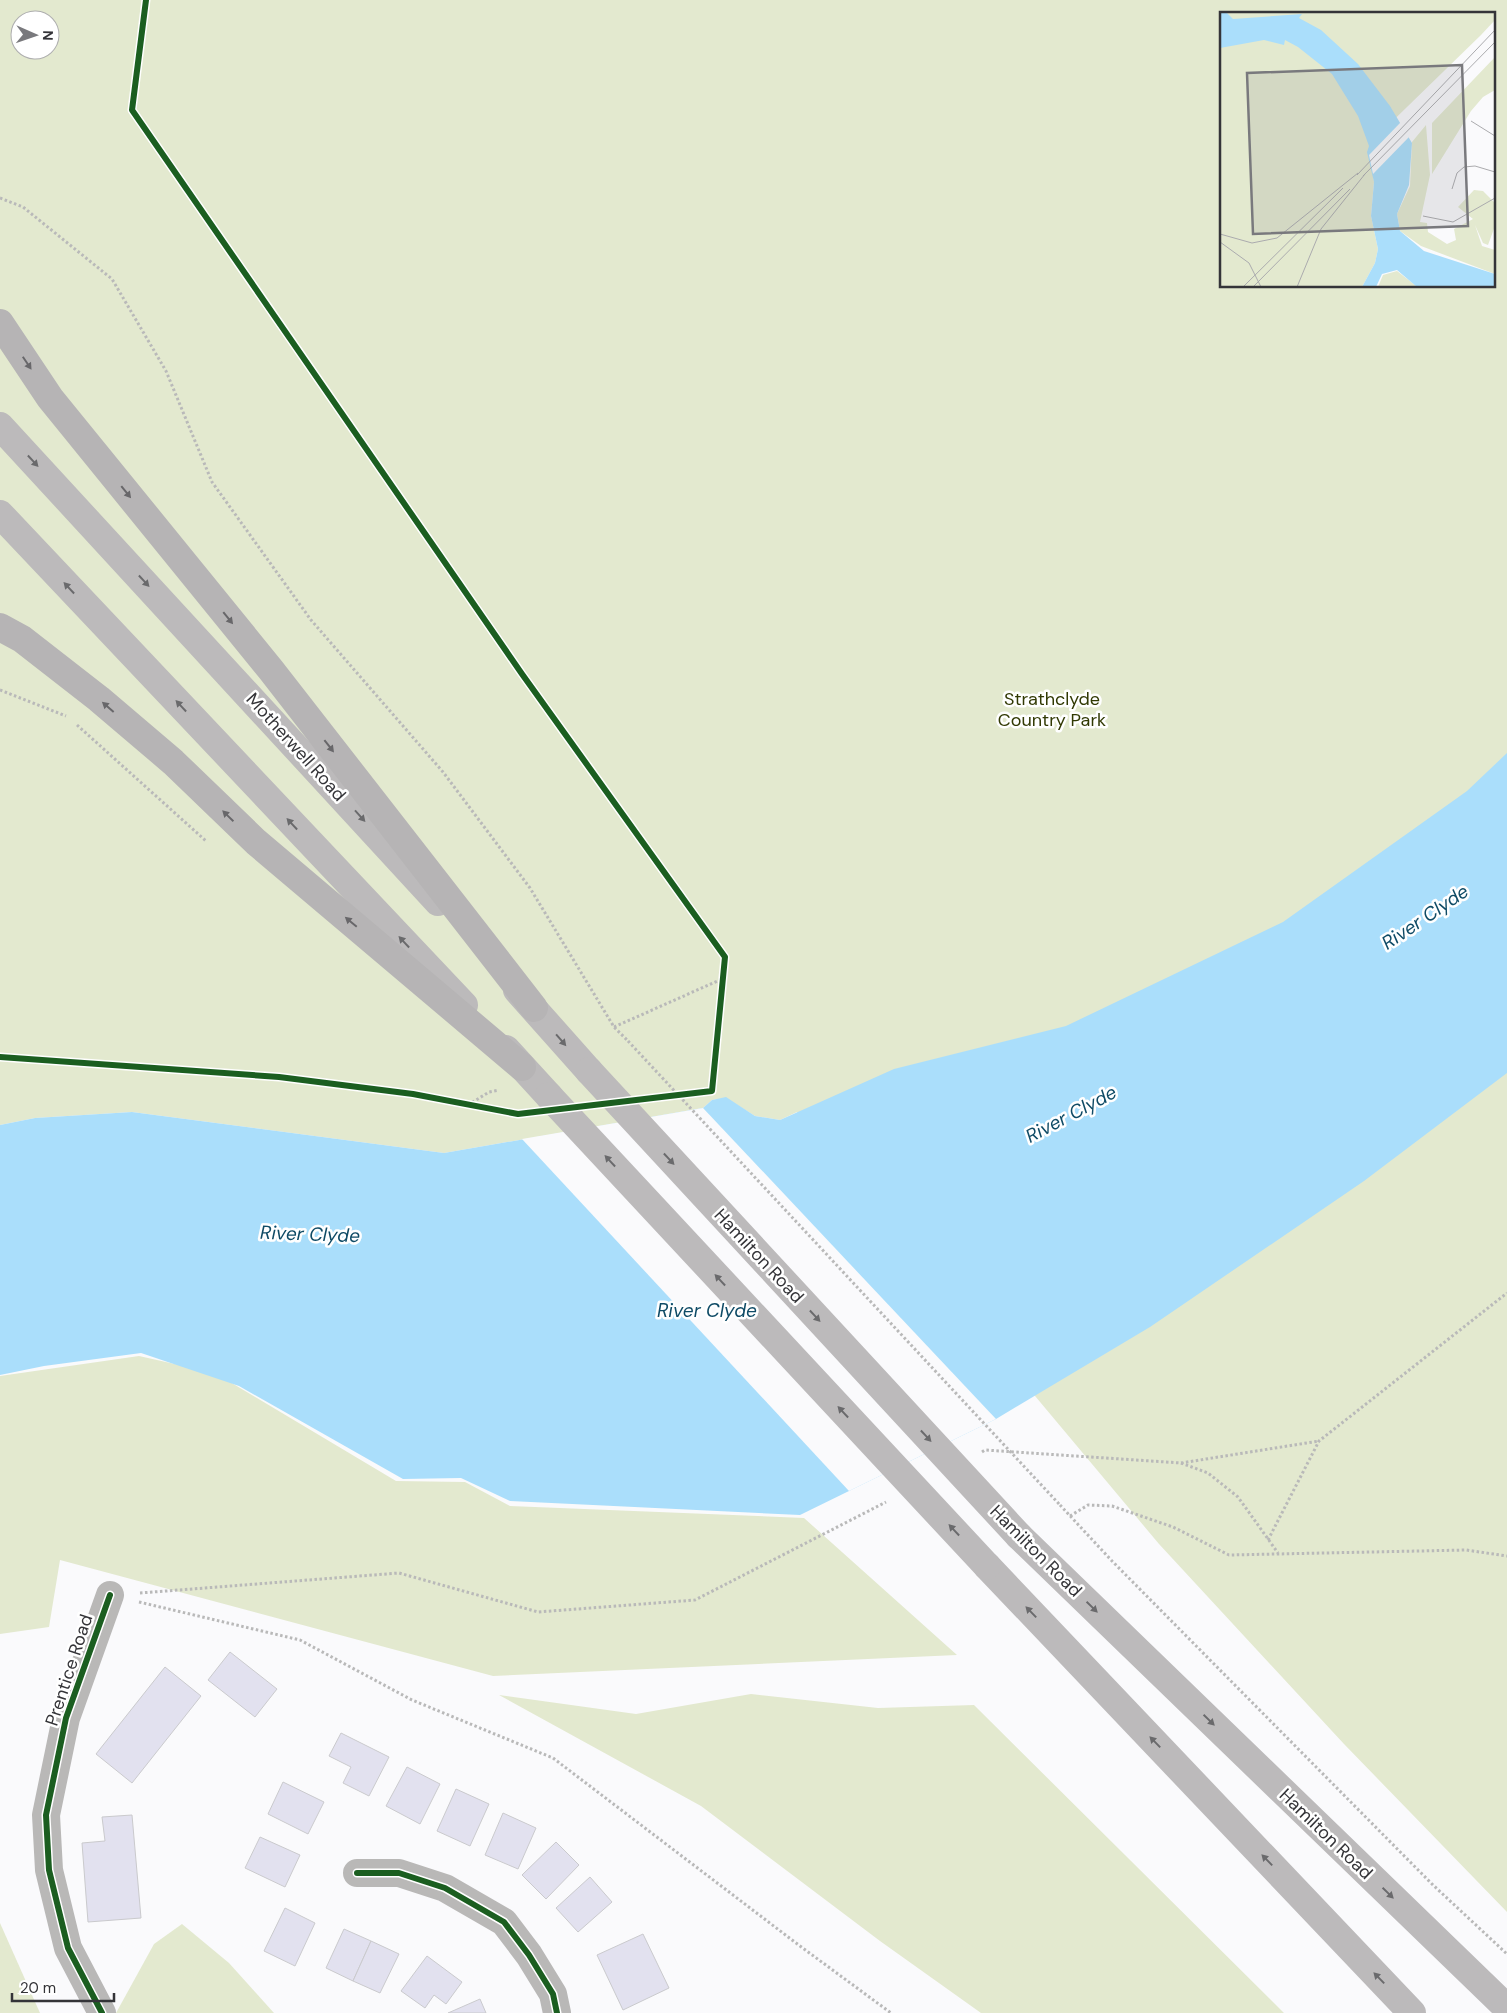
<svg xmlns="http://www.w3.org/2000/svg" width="1507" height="2013" viewBox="0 0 1507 2013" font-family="'DM Sans',sans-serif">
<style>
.green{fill:#e3e9cf;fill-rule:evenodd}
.water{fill:#aadefb}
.pier{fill:#fafafc}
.building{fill:#e2e1ef;stroke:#cacacd}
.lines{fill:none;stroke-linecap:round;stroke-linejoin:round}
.path{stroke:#b9b9b9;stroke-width:3;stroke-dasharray:2.5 2.5;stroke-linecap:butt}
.street{stroke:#b9b8b7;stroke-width:28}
.primary{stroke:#bcbabb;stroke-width:28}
.highway{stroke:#b6b4b5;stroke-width:28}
.path-bridge{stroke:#b9b9b9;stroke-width:3;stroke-dasharray:2.5 2.5;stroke-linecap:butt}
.primary-bridge{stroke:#bcbabb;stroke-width:28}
.cycleway-casing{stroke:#fff;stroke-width:9}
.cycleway{stroke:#1b5e20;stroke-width:6}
.oneway{fill:#68676a}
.oneway2{fill:#6a6a6c}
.labels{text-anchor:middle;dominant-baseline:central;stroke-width:5;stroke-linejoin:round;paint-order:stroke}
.park-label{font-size:18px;fill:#313903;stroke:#fff}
.street-label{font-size:18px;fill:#343438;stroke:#fff}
.water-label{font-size:19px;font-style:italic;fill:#0f4b66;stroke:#fff}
.inset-road{fill:none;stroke:#ababae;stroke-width:1}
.view{fill:#79797d;fill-opacity:0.15;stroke:#79797d;stroke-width:2.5}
.inset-edge{fill:none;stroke:#343438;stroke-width:2.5}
</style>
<rect width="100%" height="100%" fill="#fafafc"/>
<!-- green -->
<g class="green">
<path d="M0,0h1507v1912l-163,-168 -185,-200 -362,-432 -17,8 -25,-4 -29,-18 -14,2 -9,8 -259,45 -312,-41 -97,6 -35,7zM1221,14h272v272h-272zM20,20h30v30h-30z"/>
<polygon points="139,1356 215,1373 396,1481 465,1482 510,1506 804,1518 957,1655 493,1676 60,1560 49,1627 0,1634 0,1376"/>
<polygon points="751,1694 878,1708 974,1705 1284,2013 981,2013 880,1941 701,1806 499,1695 636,1714"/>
<polygon points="0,1923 40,2013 0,2013"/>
<polygon points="182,1924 229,1963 274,2013 116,2013 154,1944"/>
</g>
<!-- water -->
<polygon class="water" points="1507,753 1507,1073 1364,1181 1150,1327 996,1419 800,1515 510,1501 461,1478 403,1479 239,1386 141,1353 44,1366 0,1375 0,1125 35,1118 132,1112 444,1153 703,1108 712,1100 726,1097 755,1116 780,1120 894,1069 1066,1026 1283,922 1467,791"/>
<!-- pier -->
<polygon class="pier" points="703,1108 996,1419 849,1491 522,1139"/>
<!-- building -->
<g class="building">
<polygon points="230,1652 277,1689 255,1717 208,1680"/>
<polygon points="165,1667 201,1696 132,1783 96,1754"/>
<polygon points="341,1733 389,1757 369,1796 343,1783 351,1767 329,1756"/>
<polygon points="407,1767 440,1784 420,1824 386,1806"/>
<polygon points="283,1782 324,1802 308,1834 268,1814"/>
<polygon points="456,1789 489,1804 470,1846 437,1831"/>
<polygon points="503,1813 536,1828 518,1869 485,1855"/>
<polygon points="132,1815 141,1918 88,1922 82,1843 105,1841 102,1817"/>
<polygon points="260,1837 300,1855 285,1887 245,1868"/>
<polygon points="556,1842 579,1865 546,1899 522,1875"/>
<polygon points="590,1877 612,1902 578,1932 556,1908"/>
<polygon points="285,1908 315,1923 295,1966 264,1951"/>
<polygon points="344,1929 371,1941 353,1981 326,1968"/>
<polygon points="643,1934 669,1988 623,2010 597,1955"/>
<polygon points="371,1941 399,1954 380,1993 353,1981"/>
<polygon points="427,1956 462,1982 446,2004 434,1995 425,2008 401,1991"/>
<polygon points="480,1999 486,2013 448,2013"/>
</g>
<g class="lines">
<!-- path -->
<g class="path">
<polyline points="0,198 23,207 112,279 166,371 212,482 311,620 443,772 530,888 614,1027 628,1041"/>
<polyline points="0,690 66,716"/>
<polyline points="77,725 206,841"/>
<polyline points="614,1027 722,979"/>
<polyline points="468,1105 489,1092 499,1090"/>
<polyline points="982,1452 985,1450 1181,1463 1319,1441"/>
<polyline points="1181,1463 1208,1473 1238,1497 1278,1553"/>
<polyline points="1060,1505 1112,1561 1433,1885 1507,1954"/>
<polyline points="1070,1516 1088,1505 1112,1506 1173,1527 1229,1555 1466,1550 1507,1556"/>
<polyline points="1268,1540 1319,1441 1507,1293"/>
<polyline points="140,1593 399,1573 538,1612 695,1600 886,1502"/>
<polyline points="139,1602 300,1640 412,1700 553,1758 800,1946 891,2013"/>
</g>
<!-- street -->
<g class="street">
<polyline points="357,1873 399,1873 445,1888 504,1922 529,1955 553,1994 557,2013"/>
<polyline points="102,2013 68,1948 49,1870 46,1815 66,1718 110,1595"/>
</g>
<!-- primary -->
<g class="primary">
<polyline points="0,426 438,902"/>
<polyline points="0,514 464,1005"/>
<polyline points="517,990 589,1071"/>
<polyline points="506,1049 549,1096"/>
<polyline points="1019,1536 1507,2008"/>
<polyline points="987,1566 1412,2013"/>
</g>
<!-- highway -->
<g class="highway">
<polyline points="0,323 50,398 271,670 534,1008"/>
<polyline points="0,627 22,639 99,699 173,762 256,842 522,1067"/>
</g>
<!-- path-bridge -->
<polyline class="path-bridge" points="628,1041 1060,1505"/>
<!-- primary-bridge -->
<g class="primary-bridge">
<polyline points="589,1071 1019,1536"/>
<polyline points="549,1096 987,1566"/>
</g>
<!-- cycleway casing -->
<g class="cycleway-casing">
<g id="cycleway">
<polyline points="0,1057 279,1077 413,1094 518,1114 712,1091 725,957 522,674 132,110 146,0"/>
<polyline points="357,1873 399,1873 445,1888 504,1922 529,1955 553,1994 557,2013"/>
<polyline points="102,2013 68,1948 49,1870 46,1815 66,1718 110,1595"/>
</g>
</g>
<!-- cycleway -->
<use href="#cycleway" class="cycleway"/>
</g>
<!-- one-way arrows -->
<defs><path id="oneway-solid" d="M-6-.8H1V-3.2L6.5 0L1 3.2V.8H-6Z" transform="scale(1.25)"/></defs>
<g class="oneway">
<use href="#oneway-solid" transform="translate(27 363) rotate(56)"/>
<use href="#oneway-solid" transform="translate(126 492) rotate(51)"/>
<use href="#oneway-solid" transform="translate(228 618) rotate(51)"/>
<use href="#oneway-solid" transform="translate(108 707) rotate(-139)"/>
<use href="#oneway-solid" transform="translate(329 746) rotate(52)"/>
<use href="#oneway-solid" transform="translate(228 816) rotate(-136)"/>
<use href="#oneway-solid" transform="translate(351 922) rotate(-140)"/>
</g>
<g class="oneway2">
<use href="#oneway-solid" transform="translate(33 461) rotate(47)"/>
<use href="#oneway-solid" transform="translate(144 581) rotate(47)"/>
<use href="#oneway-solid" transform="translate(69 588) rotate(-133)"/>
<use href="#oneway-solid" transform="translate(181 706) rotate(-133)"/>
<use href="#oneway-solid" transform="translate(360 816) rotate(48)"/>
<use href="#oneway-solid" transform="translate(292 824) rotate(-133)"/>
<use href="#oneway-solid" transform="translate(404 942) rotate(-133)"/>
<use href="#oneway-solid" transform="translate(561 1040) rotate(49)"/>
<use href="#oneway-solid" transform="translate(669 1159) rotate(47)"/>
<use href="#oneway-solid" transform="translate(610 1161) rotate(-133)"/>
<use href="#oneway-solid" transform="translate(720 1280) rotate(-133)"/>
<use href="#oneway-solid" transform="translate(815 1316) rotate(47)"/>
<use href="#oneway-solid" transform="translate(843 1412) rotate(-133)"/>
<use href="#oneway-solid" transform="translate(926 1436) rotate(47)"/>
<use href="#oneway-solid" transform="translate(954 1530) rotate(-133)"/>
<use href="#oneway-solid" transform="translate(1092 1607) rotate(44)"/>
<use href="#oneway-solid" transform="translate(1031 1612) rotate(-134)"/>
<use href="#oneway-solid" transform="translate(1209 1720) rotate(44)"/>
<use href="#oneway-solid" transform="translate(1155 1742) rotate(-134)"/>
<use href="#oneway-solid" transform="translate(1267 1860) rotate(-134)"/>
<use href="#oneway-solid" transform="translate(1388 1893) rotate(44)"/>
<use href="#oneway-solid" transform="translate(1379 1978) rotate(-134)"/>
</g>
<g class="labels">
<!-- park labels -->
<g class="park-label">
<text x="1052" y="699">Strathclyde<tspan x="1052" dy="21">Country Park</tspan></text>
</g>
<!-- street labels -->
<g class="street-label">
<text transform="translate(296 747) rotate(48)">Motherwell Road</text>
<text transform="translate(759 1256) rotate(47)">Hamilton Road</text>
<text transform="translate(1036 1551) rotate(45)">Hamilton Road</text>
<text transform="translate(69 1670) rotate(-72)">Prentice Road</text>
<text transform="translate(1326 1834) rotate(44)">Hamilton Road</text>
</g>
<!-- water labels -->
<g class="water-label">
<text transform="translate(1425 917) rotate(-34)">River Clyde</text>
<text transform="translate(1071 1114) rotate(-28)">River Clyde</text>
<text transform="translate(310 1234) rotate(2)">River Clyde</text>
<text x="707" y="1310">River Clyde</text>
</g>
</g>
<!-- overview -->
<g transform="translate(1220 12)">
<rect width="275" height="275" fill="#fafafc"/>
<path d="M0,0h275v8l-14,15 -112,109 5,38 -3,34 7,33 -3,14 -13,24h-142zM275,45v33l-12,7 -12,14 -39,63v-51zM206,113l4,50 -10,47 7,1 1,9 19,12 9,-4 -2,-11 19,-10 -15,-12 16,-17 9,1 12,12v23l-7,19 -5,-2 -8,-18 7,21 13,4v24l-74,-28 -21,-15 -3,-17 13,-28 2,-44zM177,259l18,14 2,2h-39l5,-12z" fill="#e3e9cf"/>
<path d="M0,0h6l7,7 69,-5 -3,4 22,12 37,34 32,42 22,37 -3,42 -12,29 3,17 24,20 71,23v13h-78l-20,-17 -15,4 -6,13h-14l13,-24 3,-14 -7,-33 3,-34 -7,-30 2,-6 -11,-30 -26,-42 -34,-27 -13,-7 -1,5 -20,-5 -44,8z" fill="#aadefb"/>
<path d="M181,110l8,15 -36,37 -4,-19z" fill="#fafafc"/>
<path class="inset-road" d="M251,109l24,15M137,163l138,-145M143,164l132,-134M232,177l5,-16 7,-6 11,-1 20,6M203,204l30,6 42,-24M0,222l32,9 25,-5 81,-65M0,230l29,21 12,24M23,275l100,-99M33,275l97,-98M77,275l24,-58 44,-55"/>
<path class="view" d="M242,53l6,161 -215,8 -6,-161z"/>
<rect width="275" height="275" class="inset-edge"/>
</g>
<!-- north arrow -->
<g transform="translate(35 35) rotate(92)"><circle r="24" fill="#ffffff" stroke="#aeaeaf"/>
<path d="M0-4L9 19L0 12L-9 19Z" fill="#79797d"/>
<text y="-8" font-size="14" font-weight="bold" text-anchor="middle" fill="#343438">N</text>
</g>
<!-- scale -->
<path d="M12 1993v8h102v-8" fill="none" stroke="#343438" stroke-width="2.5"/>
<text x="20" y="1993" font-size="15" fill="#343438" stroke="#ffffff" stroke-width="4" paint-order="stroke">20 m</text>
</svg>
